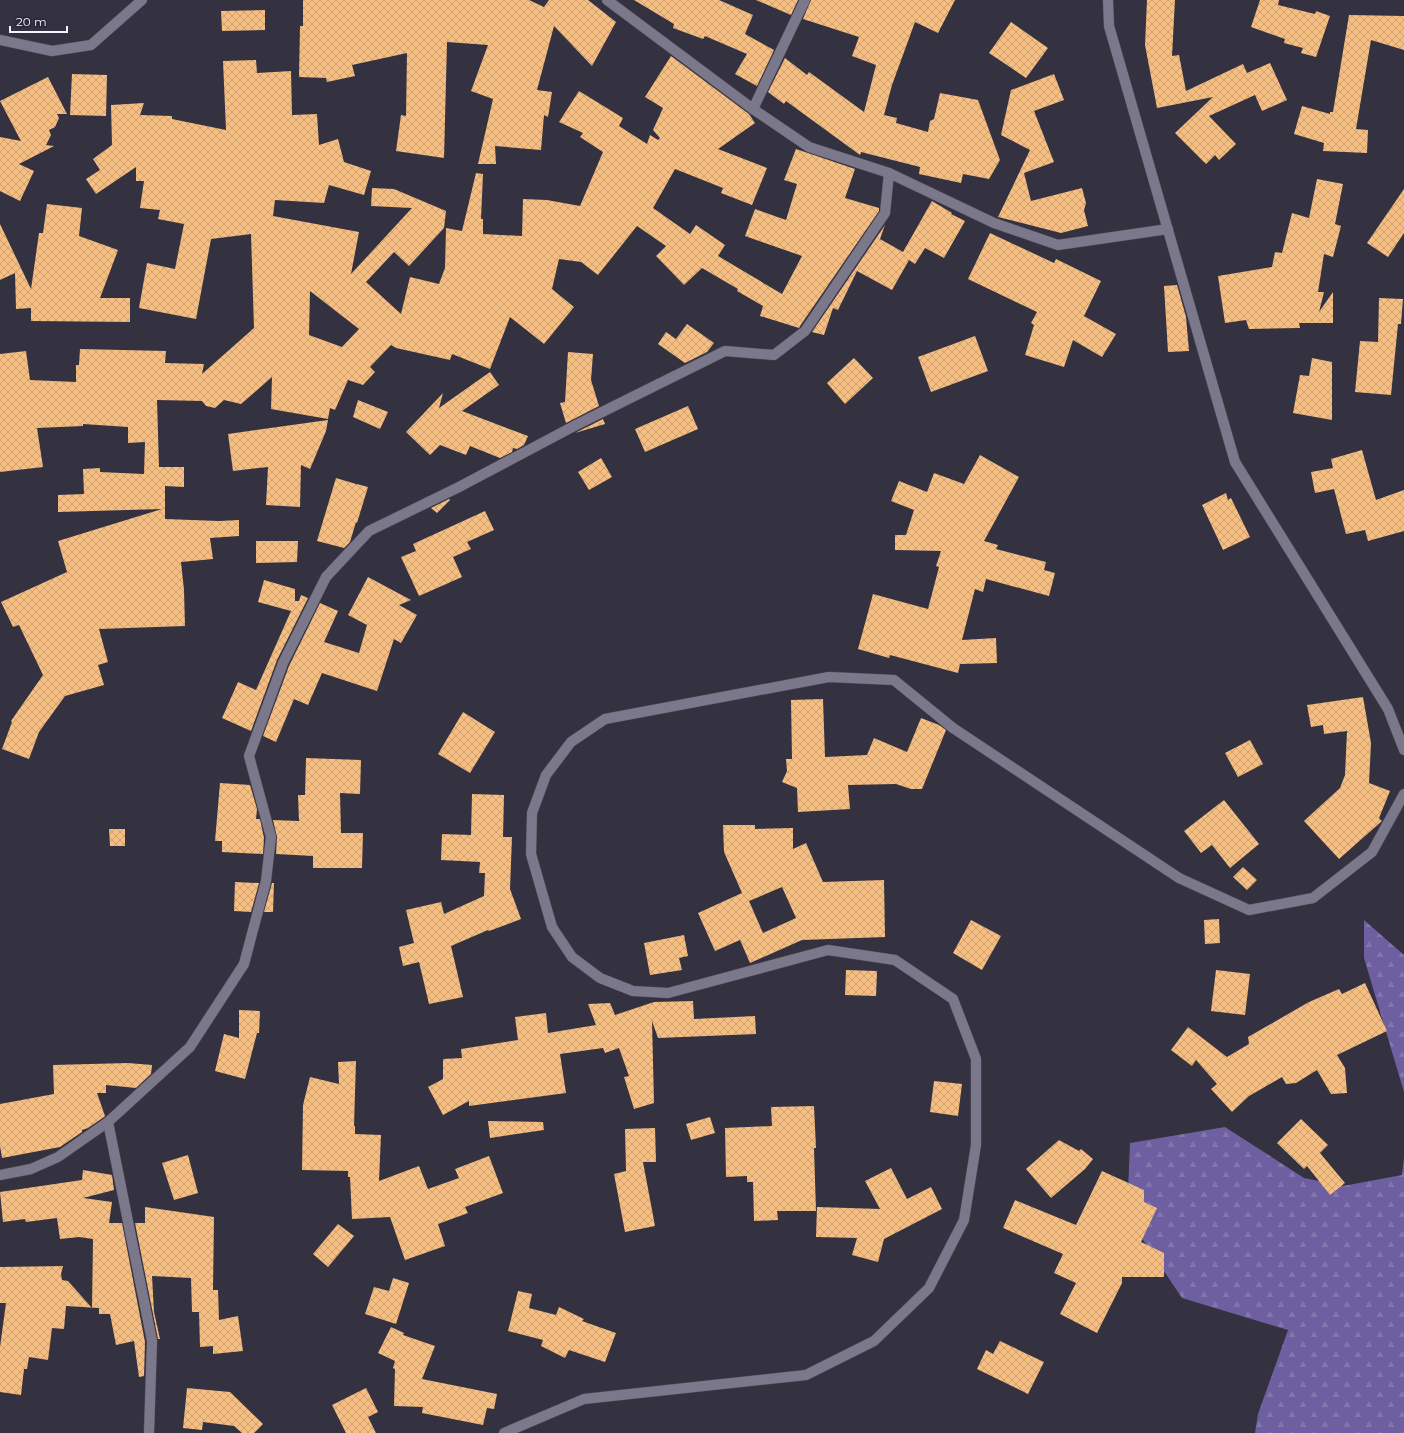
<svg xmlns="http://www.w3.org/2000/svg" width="1404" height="1433" viewBox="0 0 1404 1433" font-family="Montserrat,sans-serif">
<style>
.forest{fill:url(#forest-firs)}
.building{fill:url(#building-cross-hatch);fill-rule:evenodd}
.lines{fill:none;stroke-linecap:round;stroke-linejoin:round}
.minor-casing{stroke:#504d5b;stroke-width:11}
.minor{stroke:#7b788b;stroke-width:10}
</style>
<defs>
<pattern id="forest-firs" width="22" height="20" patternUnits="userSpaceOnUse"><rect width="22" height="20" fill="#6e5fa1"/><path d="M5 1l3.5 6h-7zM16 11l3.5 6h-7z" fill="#8376af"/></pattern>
<pattern id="building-cross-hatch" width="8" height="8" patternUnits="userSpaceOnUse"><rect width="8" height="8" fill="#f6be80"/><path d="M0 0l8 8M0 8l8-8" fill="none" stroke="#cba173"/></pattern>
</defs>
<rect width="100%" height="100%" fill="#343141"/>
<!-- forest -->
<g class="forest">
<polygon points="1364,920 1404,955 1404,1092 1364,958"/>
<polygon points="1225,1127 1304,1178 1343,1186 1402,1175 1404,1157 1404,1433 1255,1433 1258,1414 1288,1330 1182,1298 1127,1216 1130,1143"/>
</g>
<!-- building -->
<g class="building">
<polygon points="303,0 529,0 544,7 549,0 588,0 616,22 592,66 554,26 537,90 552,92 548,117 544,115 541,150 495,146 496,164 478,164 493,99 471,91 488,45 447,42 444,158 396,151 401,115 406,116 407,53 352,65 355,76 327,82 326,78 299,77 300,26 303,26"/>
<polygon points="634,0 719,0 753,15 745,34 774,50 757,86 735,74 747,54 705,36 703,39 673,28 674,24"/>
<polygon points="756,0 798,0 791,15"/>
<polygon points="811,0 955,0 938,33 915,22 892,85 884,115 897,118 896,123 928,132 930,121 934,119 940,93 978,100 1000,160 989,179 963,174 961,183 919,174 920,167 861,152 860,155 786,101 784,104 768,92 785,58 807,75 809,72 864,112 876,65 852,56 859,37 803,19"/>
<polygon points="1147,0 1175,0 1172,56 1179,55 1186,91 1243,64 1247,73 1270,63 1287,100 1262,111 1255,95 1209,116 1236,144 1219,160 1215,155 1206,164 1175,133 1213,97 1157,108 1145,45"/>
<polygon points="1260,0 1279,0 1278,5 1315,14 1316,11 1330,16 1316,57 1301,53 1303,48 1284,43 1285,39 1251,27"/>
<polygon points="265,10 265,30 222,31 221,11"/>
<polygon points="1349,15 1404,16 1404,50 1371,40 1356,129 1368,130 1367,153 1323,151 1324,143 1294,134 1302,106 1330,114 1330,112 1333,112"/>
<polygon points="1011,22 1048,48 1026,78 989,53"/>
<path d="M671,56l78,58 6,9 -37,26 49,19 -15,37 -31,-12 2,-5 -48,-19 -22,39 37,26 6,-9 29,20 -7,11 64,38 20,-38 -57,-20 10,-27 31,11 11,-36 -13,-4 12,-31 59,20 -10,29 34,10v3l-79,115 -1,2 -39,-12 3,-10 -26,-15 1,-2 -36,-21 -18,17 -28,-29 10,-10 -29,-20 -39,49 -17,-13 -22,-3 -7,30 22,18 -30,37 -34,-27 -20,52 -38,-15 -2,6 -54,-12 -5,-3 -21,22 5,5 -12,13 -15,-5 -13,30 -5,-2 -2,11 -57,-10 1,-32 -31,27 -17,-4 -9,8 -9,-2 -4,-5 -45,-1 2,67h25v20l-19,-1v33l54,2 20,-1v16l-29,2 3,21 -32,3 3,28 1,36 -86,3 9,33 -10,3 6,20 -39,11 -26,36 -10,27 -27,-10 10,-27 -1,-1 32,-46 -24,-50 -6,2 -12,-25 66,-30 -9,-31 104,-32 -104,3v-17l26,-1 -1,-25 17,-1v4l44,2 1,-32 -17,1v-16l-45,-3v2l-46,2 6,39 -43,5v-118l26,-3 4,29 46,2v-17h3l1,-16 86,2 -1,12 39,1 -2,10 52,-46 -3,-94 -40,5 -15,80 -57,-11 8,-45 28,6 9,-45 -26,-5 2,-9 -20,-2 4,-27h-8v-14l-40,27 -10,-15 14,-9 -7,-11 19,-14 -1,-40 33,-2 -4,12 32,1v3l54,11 -3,-69 33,-1 1,13 34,-2 1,44 25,-1 2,31 19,-6 6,23 27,9 -7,24 -35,-10 -5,18 -49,-3 -2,16 86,16 -8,42 61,-66 -41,-2 1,-18 22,1 52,22 -2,17 -35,38 -15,-14 -28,30 35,32 9,-37 29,7 6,-16 1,-40 16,3 14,-58 7,1 -2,45h2v15l39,2 1,-37 24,1 33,6 23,-54 -23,-15 3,-4 -24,-11 20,-31 44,27 -4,8 28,18 3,-9 8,5 2,-2 -7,-8 10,-22 -18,-11zM310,291l49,38 -17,18 -33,-12z"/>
<polygon points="72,74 107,75 106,116 70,115"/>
<polygon points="1054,74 1064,100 1034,111 1054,162 1024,173 1031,201 1082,188 1086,203 1084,210 1088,226 1061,233 998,217 1030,150 1001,135 1011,90"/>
<polygon points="48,77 67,114 57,114 59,118 55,127 49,130 51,135 46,145 54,146 19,164 34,171 20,201 0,191 0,137 21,141 0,101"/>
<polygon points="1317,179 1343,184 1335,224 1341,226 1333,257 1324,254 1318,292 1324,292 1319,312 1333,292 1333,323 1299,323 1300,328 1249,329 1246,320 1225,323 1218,276 1272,267 1275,252 1282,253 1292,213 1309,218"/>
<polygon points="1404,189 1404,233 1388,257 1367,243"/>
<polygon points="932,201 952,213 951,214 965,221 944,258 925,248 915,264 909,260 892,290 857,271 838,310 833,308 824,335 812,332 885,225 880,239 903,252"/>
<polygon points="47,204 82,208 79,236 118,250 100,298 130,298 130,322 31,321 31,308 16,309 15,273 0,280 0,224 31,289 39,233 43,233"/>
<polygon points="990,233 1054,263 1056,259 1101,281 1084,316 1116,334 1102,357 1073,340 1064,367 1025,355 1034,325 1031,323 1037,312 968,279"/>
<polygon points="1177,285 1186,317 1189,351 1168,352 1164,286"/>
<polygon points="1379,298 1403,299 1401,324 1398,324 1391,395 1355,392 1360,341 1378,342"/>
<polygon points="687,324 714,343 707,352 685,363 658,344 666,332 676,339"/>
<polygon points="975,336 988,371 931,392 918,357"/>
<polygon points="568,352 593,354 591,380 599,406 566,423 560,403 565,402"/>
<polygon points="854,358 873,378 845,404 827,383"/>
<polygon points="1312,358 1332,362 1332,420 1293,413 1300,375 1309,376"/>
<polygon points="490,372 499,385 462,411 528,436 524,445 517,449 513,448 512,452 500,458 470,446 466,455 440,445 430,455 406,432 443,393 439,408"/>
<polygon points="358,400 388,412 380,429 353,417"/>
<polygon points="688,406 698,429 645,452 635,429"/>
<polygon points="603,419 605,424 575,433"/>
<polygon points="328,420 326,431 310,469 301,465 300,507 266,505 268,467 233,471 228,434"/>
<polygon points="1362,450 1376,500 1404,490 1404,531 1368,541 1365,530 1346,534 1334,489 1315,493 1311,472 1333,468 1331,459"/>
<polygon points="980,455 1019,477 984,541 998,545 996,549 1046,562 1044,570 1055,573 1049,596 986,579 983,592 975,589 962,640 996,638 997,663 960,664 958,673 890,655 889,658 858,649 873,594 928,609 939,567 936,566 941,551 895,550 895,535 906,535 914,510 891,501 899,481 927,492 934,473 964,484"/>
<polygon points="601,458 612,477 589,490 578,472"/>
<polygon points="336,478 356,484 356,485 357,484 368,487 357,523 356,522 350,542 344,548 317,541"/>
<polygon points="1226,493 1228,500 1231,498 1250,537 1223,550 1202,505"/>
<polygon points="449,499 450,500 437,513 431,508"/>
<polygon points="485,511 494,530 467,542 471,549 453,557 462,577 419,596 401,557 416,551 413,544"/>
<polygon points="256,541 298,541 297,562 256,563"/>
<polygon points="368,577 411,600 399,605 417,615 401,643 394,639 377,691 322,673 308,705 294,699 276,742 263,736 289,666 320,603 338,611 324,642 359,653 367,625 348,615"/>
<polygon points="264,580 295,589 295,601 299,601 301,595 308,598 277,660 251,731 222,718 238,682 256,690 291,611 258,602"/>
<polygon points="1363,697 1371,743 1369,783 1390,791 1379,818 1382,821 1339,859 1304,821 1340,788 1345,775 1347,731 1324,734 1323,725 1311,727 1307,705"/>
<polygon points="823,699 825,757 867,755 874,738 907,752 921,718 939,725 946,730 922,789 911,789 896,784 848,785 850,809 798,812 797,788 782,782 787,771 786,759 792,759 791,700"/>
<polygon points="463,712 495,732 470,773 438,754"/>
<polygon points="1250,740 1263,764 1238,777 1225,753"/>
<polygon points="306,758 361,760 360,794 340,793 341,833 363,833 362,868 313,868 313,856 276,854 277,837 273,820 299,821 298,795 305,795"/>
<polygon points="220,783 250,785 257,809 256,819 260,819 264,838 263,854 222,852 222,841 215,841"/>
<polygon points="472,794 504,795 503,837 512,837 510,889 521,919 489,931 488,930 451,946 463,997 429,1004 419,962 403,966 399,947 414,943 406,910 441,902 444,914 484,896 485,873 479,873 480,862 441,860 442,834 471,835"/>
<polygon points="1224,800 1259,844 1230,868 1212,845 1201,853 1184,831"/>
<path d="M723,825h32v4l38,-1v21l13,-6 17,39 61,-2 1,57 -83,3 -52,23 -10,-23 -25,11 -17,-38 44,-20 -18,-41zM782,887l14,31 -33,15 -14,-32z"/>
<polygon points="109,829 125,829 125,846 110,846"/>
<polygon points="1243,867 1257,880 1247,890 1233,877"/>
<polygon points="235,882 259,883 251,912 234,911"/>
<polygon points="272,883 274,883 273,912 264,912"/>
<polygon points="1219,919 1220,943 1205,944 1204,920"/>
<polygon points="971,920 1001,936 982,970 953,953"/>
<polygon points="684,935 688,956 679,958 682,970 650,975 644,943"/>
<polygon points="846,970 877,971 876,996 845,995"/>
<polygon points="1216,970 1250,974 1245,1015 1211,1011"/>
<polygon points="1365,983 1387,1031 1337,1055 1345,1068 1347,1093 1331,1094 1317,1070 1296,1083 1286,1084 1282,1077 1249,1096 1232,1112 1211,1089 1217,1084 1196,1060 1192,1066 1171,1050 1188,1027 1227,1057 1249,1044 1248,1037 1309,1002 1339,989 1342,994"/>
<polygon points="693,1001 694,1019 755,1016 756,1034 658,1038 652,1021 654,1103 634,1109 624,1077 629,1076 619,1048 605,1053 603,1048 560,1054 566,1093 469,1106 469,1101 443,1115 428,1087 443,1079 443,1059 462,1058 461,1049 518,1040 515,1017 546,1013 548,1033 596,1025 588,1004 610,1003 615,1015 654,1002"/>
<polygon points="239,1010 260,1011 259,1033 257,1033 245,1079 215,1071 224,1034 239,1038"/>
<polygon points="356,1061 354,1126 355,1126 355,1134 381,1135 379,1181 419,1166 428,1189 459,1178 455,1169 489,1156 503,1193 465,1207 468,1213 438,1224 445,1246 405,1260 390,1217 352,1219 350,1177 348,1177 348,1171 302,1170 303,1105 310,1077 339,1084 338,1062"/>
<polygon points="128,1063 152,1065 151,1074 136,1088 106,1085 106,1093 97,1093 105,1116 104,1117 88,1128 82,1130 82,1132 60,1147 2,1158 0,1146 0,1104 54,1094 53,1065"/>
<polygon points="934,1081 962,1084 958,1116 930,1112"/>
<polygon points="814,1106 816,1148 814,1148 816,1211 777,1211 778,1220 754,1221 753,1182 747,1182 747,1176 726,1177 725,1128 772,1126 771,1107"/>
<polygon points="710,1117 715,1133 691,1140 686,1124"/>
<polygon points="1301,1119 1328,1145 1320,1153 1345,1183 1330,1195 1307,1166 1304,1169 1277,1143"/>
<polygon points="488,1121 543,1122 544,1130 490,1138"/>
<polygon points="655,1128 656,1162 643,1162 655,1226 625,1232 614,1174 626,1171 625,1129"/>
<polygon points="1059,1140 1079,1151 1081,1149 1093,1159 1085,1169 1051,1198 1026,1169"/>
<polygon points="188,1155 198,1193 174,1200 162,1163"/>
<polygon points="891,1168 907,1199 931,1187 942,1209 884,1239 878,1262 852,1255 857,1238 816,1237 817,1207 880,1209 865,1181"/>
<polygon points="83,1170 112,1175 114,1190 83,1198 112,1202 109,1223 122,1223 145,1342 144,1376 139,1377 134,1341 116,1345 110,1314 99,1314 99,1308 66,1306 64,1329 52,1328 48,1360 29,1357 27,1369 24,1369 21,1395 0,1392 0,1347 6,1303 0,1303 0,1267 63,1266 61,1274 62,1280 68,1281 92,1308 93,1239 79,1237 60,1239 57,1218 26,1222 25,1219 3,1222 0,1192 82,1180"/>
<polygon points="1102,1171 1144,1190 1144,1202 1157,1208 1141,1242 1164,1253 1164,1277 1122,1277 1122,1283 1097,1333 1060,1314 1076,1283 1054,1273 1063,1254 1003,1228 1015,1200 1076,1225"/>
<polygon points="145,1207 214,1217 213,1290 218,1290 219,1320 238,1316 243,1351 213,1354 213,1346 200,1347 199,1312 192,1312 191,1278 152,1276 154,1312 160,1339 158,1339 135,1223 145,1223"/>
<polygon points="338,1224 354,1236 328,1267 313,1254"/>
<polygon points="393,1278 409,1283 396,1324 365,1314 374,1287 389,1291"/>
<polygon points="518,1291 532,1294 529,1308 556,1315 559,1307 584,1319 582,1321 616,1333 605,1362 569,1350 565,1358 541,1346 543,1340 508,1331"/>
<polygon points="391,1327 404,1333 403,1335 435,1346 422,1379 497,1394 494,1409 487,1408 483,1425 422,1413 423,1407 394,1406 395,1369 393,1368 395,1361 378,1353"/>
<polygon points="1000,1341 1044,1362 1028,1394 977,1369 986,1350 993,1354"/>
<polygon points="187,1388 230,1392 263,1424 254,1433 242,1433 234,1426 203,1422 202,1430 183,1428"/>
<polygon points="366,1388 378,1412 368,1417 376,1433 346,1433 332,1405"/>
</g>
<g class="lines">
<!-- minor casing -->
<g class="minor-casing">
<g id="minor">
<polyline points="607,0 753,109 809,147 889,173 994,223 1058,245 1168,229"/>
<polyline points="1108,0 1109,26 1235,462 1388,709 1404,750"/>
<polyline points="0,40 52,51 91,45 142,0"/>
<polyline points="753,109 805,0"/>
<polyline points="0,1175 31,1169 58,1157 108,1122"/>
<polyline points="149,1433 152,1341 108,1122 190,1047 244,964 266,881 271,837 249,756 283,663 326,577 369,531 459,487 576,425 725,351 774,355 805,331 885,213 889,173"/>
<polyline points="504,1433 584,1399 806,1375 874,1341 929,1288 964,1220 976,1145 976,1059 953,999 895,960 828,950 668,993 633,991 600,978 572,957 552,927 531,854 532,813 546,775 571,742 605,719 829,677 894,680 953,728 1179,878 1249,910 1313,898 1372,852 1404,794"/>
</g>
</g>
<!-- minor -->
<use href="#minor" class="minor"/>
</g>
<!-- scale -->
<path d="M10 26v6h57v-6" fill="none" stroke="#f5f3fe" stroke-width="2"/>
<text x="16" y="26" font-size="12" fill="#f5f3fe" stroke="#2a2737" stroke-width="3" paint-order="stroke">20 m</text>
</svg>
